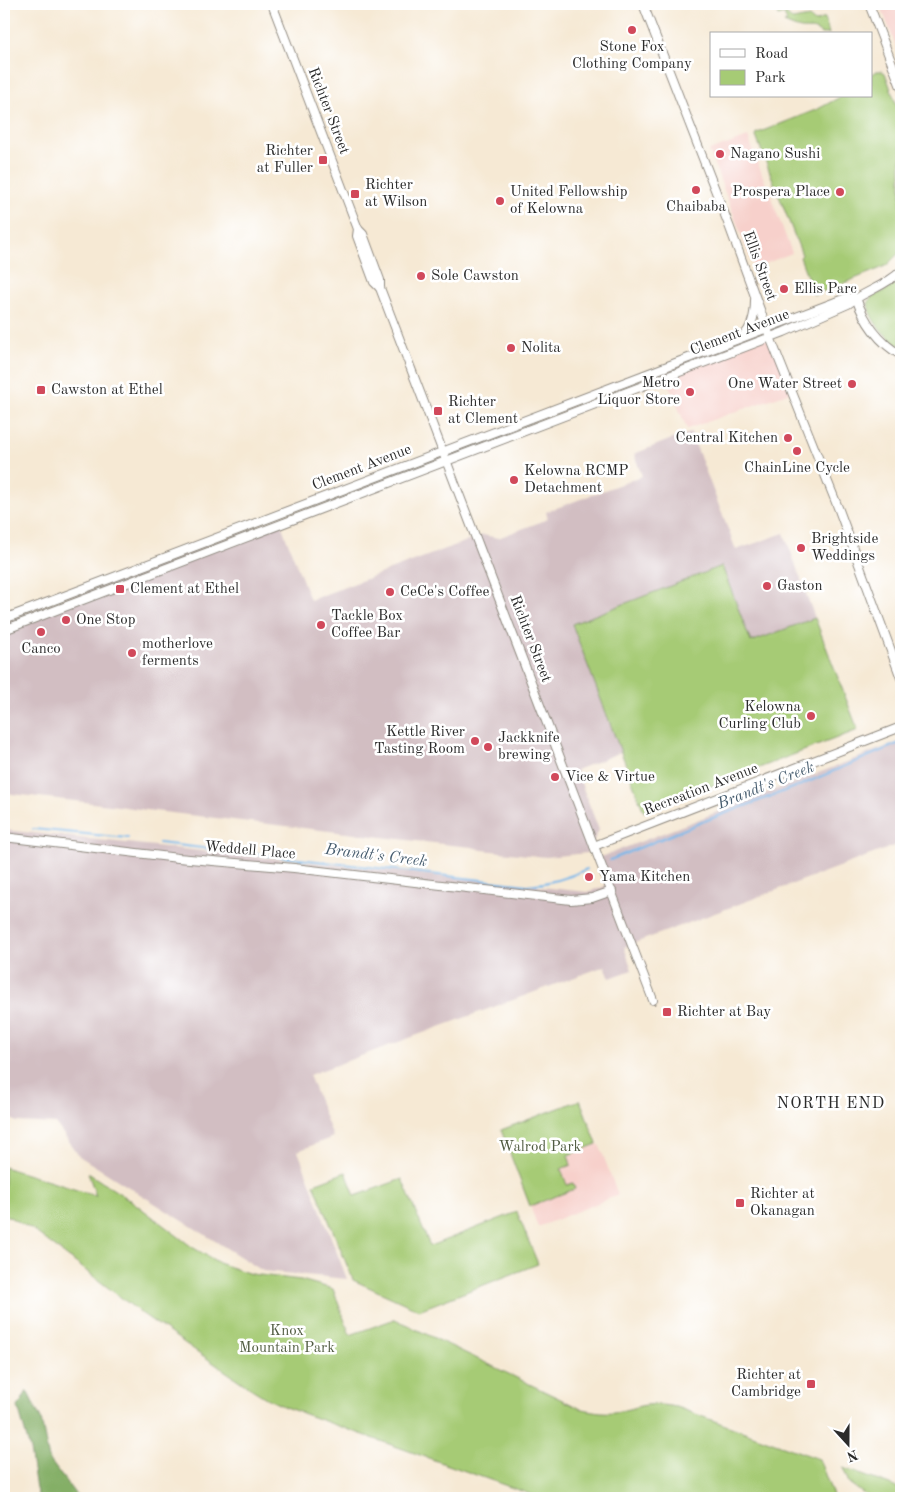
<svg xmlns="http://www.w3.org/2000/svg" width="905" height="1502" viewBox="0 0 905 1502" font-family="'Old Standard TT',serif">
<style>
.built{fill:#f7d0cb}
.industrial{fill:#d2bec2}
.green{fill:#a6cb75;stroke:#687b50}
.forest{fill:#84af66;stroke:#586d48}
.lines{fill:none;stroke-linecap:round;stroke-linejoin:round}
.stream{stroke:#77b8eb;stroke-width:2}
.secondary-casing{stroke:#908a80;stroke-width:10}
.secondary{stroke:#fff;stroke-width:8}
.poi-dot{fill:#d1495b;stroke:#fff;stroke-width:2}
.labels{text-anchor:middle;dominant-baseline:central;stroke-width:5;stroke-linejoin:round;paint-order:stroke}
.poi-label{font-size:15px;fill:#2b2b2b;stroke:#fff;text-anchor:start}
.street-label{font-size:15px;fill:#2b2b2b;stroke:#fff}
.park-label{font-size:15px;fill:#505b41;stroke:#fff}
.water-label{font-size:16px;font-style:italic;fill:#465c6e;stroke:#fff}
.neighbourhood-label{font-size:16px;letter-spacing:1px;fill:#2b2b2b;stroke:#fff}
</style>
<rect width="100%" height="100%" fill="#fff"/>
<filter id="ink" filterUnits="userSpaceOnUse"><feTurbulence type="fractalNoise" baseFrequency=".02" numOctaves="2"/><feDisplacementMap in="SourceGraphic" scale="10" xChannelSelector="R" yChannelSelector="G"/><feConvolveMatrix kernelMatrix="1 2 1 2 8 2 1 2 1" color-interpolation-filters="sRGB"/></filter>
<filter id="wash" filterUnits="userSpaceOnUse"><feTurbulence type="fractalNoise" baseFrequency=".0096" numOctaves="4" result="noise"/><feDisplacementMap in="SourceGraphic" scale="20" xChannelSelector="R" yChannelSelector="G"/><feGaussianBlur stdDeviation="1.12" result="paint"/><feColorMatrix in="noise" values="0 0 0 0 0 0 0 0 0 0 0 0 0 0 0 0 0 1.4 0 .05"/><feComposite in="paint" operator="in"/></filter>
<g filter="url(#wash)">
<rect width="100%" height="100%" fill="#f6e9d4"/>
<!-- built -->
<g class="built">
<polygon points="880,4 901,4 901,59"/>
<polygon points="748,137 792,253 754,268 709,151"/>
<polygon points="767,328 793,391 687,429 662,368"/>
<polygon points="599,1144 618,1195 538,1227 530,1206 566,1192 554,1162"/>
</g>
<!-- industrial -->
<g class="industrial">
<polygon points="691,433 736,550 784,533 815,618 751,642 722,567 573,624 621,752 576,770 599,830 587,853 546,857 482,850 472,847 451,845 154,811 110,805 4,793 4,623 279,519 310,600 483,535 498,538 548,519 546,512 642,476 634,454 677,437"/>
<polygon points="901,741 901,857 897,845 624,947 632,970 610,978 605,966 309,1075 333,1137 298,1151 347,1279 263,1271 79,1156 56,1124 17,1122 4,1115 4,830 587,892 606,886 596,859"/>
</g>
<!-- green -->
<g class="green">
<path d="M774,4h9l4,11 6,5 16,-3 6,5 10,-4 4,16h-8c-7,-7 -12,-4 -20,-5 -6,-1 -12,-4 -17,-6l3,-1 -3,-8 -6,2z"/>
<polygon points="877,71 882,71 885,73 901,117 901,251 887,265 879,269 814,295 800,257 802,255 755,134 818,109 842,96 871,96 871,75"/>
<path d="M901,279v68c-14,-9 -31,-25 -33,-43l3,-7 15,-7z"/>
<polygon points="722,566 751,642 815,618 858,730 644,812 572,624"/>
<polygon points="580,1100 597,1144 568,1155 571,1165 561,1169 567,1185 573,1183 575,1189 530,1206 501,1130"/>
<path d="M4,1167l92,29 -8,-23 45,29 59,45 29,17 30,10 50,6 32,9 17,46 45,-16 184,89c12,3 23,5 35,4 10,-1 20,-5 31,-7 10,-1 20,0 31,2l143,52 15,39h-293l-256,-91 -19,-9 -19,-12 -106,-73 -108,-83 -29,-16z"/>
<polygon points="346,1172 355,1196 402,1179 430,1246 517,1212 538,1264 419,1310 353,1280 314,1184"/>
<polygon points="843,1468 901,1489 901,1498 869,1498 849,1483"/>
</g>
<!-- forest -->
<polygon class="forest" points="27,1391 41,1419 49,1459 76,1495 80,1498 39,1498 36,1489 30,1450 18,1407"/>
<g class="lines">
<!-- stream -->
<g class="stream">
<polyline points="33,829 128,838"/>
<path d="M159,843l368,42c22,-1 41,-7 60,-16"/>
<polyline points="610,860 702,822 801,785 897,744 901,744"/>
</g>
</g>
</g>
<g filter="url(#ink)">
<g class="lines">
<!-- secondary casing -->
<g class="secondary-casing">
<g id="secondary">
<polyline points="272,4 358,229 363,234 380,280 380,288 653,1000"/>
<polyline points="643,4 730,228 770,337 839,510 901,678"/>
<polyline points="869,4 901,87"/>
<polyline points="358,229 357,236 374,282 380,288"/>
<path d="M856,298c8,23 23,45 45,57"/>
<path d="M742,337c11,-9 13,-24 13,-37"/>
<polyline points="4,619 846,298 856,298"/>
<path d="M4,630l780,-298 64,-28c17,-13 38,-18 53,-33"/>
<polyline points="4,837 178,858 294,868 571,900 592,898 612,891"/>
<polyline points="594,846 901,727"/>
</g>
</g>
<!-- secondary -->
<use href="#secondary" class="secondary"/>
</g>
</g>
<!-- markers -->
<g class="poi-dot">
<circle cx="632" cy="30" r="5"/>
<circle cx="720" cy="154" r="5"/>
<rect x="318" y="155" width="10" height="10" rx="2.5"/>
<circle cx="696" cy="190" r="5"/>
<circle cx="840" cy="192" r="5"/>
<rect x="350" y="189" width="10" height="10" rx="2.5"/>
<circle cx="500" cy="201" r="5"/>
<circle cx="421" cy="276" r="5"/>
<circle cx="784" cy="289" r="5"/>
<circle cx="511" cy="348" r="5"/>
<circle cx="852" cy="384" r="5"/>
<rect x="36" y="385" width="10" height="10" rx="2.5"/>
<circle cx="690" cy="392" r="5"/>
<rect x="433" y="406" width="10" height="10" rx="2.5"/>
<circle cx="788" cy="438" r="5"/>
<circle cx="797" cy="451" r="5"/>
<circle cx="514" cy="480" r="5"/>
<circle cx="801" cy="548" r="5"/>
<circle cx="767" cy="586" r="5"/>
<rect x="115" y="584" width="10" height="10" rx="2.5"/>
<circle cx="390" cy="592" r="5"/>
<circle cx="66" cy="620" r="5"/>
<circle cx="321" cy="625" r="5"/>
<circle cx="41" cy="632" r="5"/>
<circle cx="132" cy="653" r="5"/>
<circle cx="811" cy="716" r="5"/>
<circle cx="475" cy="741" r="5"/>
<circle cx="488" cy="747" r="5"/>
<circle cx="555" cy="777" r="5"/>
<circle cx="589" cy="877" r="5"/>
<rect x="662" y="1007" width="10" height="10" rx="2.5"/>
<rect x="735" y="1198" width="10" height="10" rx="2.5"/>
<rect x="806" y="1379" width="10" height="10" rx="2.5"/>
</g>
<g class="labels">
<!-- poi labels -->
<g class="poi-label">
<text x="632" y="47" text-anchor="middle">Stone Fox<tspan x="632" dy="17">Clothing Company</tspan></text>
<text x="313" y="151" text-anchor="end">Richter<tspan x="313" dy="17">at Fuller</tspan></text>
<text x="730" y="154">Nagano Sushi</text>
<text x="365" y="185">Richter<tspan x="365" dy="17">at Wilson</tspan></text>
<text x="510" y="192">United Fellowship<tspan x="510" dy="17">of Kelowna</tspan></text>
<text x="830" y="192" text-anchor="end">Prospera Place</text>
<text x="696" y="207" text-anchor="middle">Chaibaba</text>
<text x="431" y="276">Sole Cawston</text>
<text x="794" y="289">Ellis Parc</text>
<text x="521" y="348">Nolita</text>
<text x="680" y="383" text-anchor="end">Metro<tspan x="680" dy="17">Liquor Store</tspan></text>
<text x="842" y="384" text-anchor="end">One Water Street</text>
<text x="51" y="390">Cawston at Ethel</text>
<text x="448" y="402">Richter<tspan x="448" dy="17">at Clement</tspan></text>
<text x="778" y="438" text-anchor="end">Central Kitchen</text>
<text x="797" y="468" text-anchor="middle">ChainLine Cycle</text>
<text x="524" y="471">Kelowna RCMP<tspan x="524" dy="17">Detachment</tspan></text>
<text x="811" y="539">Brightside<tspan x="811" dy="17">Weddings</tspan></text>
<text x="777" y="586">Gaston</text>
<text x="130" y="589">Clement at Ethel</text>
<text x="400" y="592">CeCe's Coffee</text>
<text x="331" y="616">Tackle Box<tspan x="331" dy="17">Coffee Bar</tspan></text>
<text x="76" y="620">One Stop</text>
<text x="142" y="644">motherlove<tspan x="142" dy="17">ferments</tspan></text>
<text x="41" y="649" text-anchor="middle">Canco</text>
<text x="801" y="707" text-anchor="end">Kelowna<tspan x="801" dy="17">Curling Club</tspan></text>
<text x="465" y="732" text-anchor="end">Kettle River<tspan x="465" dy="17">Tasting Room</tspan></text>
<text x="498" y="738">Jackknife<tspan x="498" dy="17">brewing</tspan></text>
<text x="565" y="777">Vice &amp; Virtue</text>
<text x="599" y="877">Yama Kitchen</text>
<text x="677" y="1012">Richter at Bay</text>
<text x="750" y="1194">Richter at<tspan x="750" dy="17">Okanagan</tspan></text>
<text x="801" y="1375" text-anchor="end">Richter at<tspan x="801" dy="17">Cambridge</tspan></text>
</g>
<!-- street labels -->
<g class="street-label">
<text transform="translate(328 111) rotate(69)">Richter Street</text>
<text transform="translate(759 266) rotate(70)">Ellis Street</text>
<text transform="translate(740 333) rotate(-21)">Clement Avenue</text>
<text transform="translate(362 468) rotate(-21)">Clement Avenue</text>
<text transform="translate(530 639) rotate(69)">Richter Street</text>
<text transform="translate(701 790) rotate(-21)">Recreation Avenue</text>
<text transform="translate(250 851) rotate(5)">Weddell Place</text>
</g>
<!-- park labels -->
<g class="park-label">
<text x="540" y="1147">Walrod Park</text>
<text x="287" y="1331">Knox<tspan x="287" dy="17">Mountain Park</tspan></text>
</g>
<!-- water labels -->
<g class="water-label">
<text transform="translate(766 786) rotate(-22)">Brandt's Creek</text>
<text transform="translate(376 856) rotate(7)">Brandt's Creek</text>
</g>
<!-- neighbourhood labels -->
<g class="neighbourhood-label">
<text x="831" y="1104">NORTH END</text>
</g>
</g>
<!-- margin -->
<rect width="905" height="1502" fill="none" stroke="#fff" stroke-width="20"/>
<!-- legend -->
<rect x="710" y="32" width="162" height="65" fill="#ffffff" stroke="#aaaaaa"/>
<rect x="720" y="49" width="25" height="8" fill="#ffffff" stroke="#aaaaaa"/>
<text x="755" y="58" font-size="15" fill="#2b2b2b">Road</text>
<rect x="720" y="70" width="25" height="15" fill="#a6cb75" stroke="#aaaaaa"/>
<text x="755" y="82" font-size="15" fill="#2b2b2b">Park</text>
<!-- north arrow -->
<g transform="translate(848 1444) rotate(159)" stroke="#ffffff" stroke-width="4" paint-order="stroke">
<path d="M0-4L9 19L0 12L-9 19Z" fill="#2b2b2b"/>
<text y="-8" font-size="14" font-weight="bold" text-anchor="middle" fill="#2b2b2b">N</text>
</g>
</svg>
